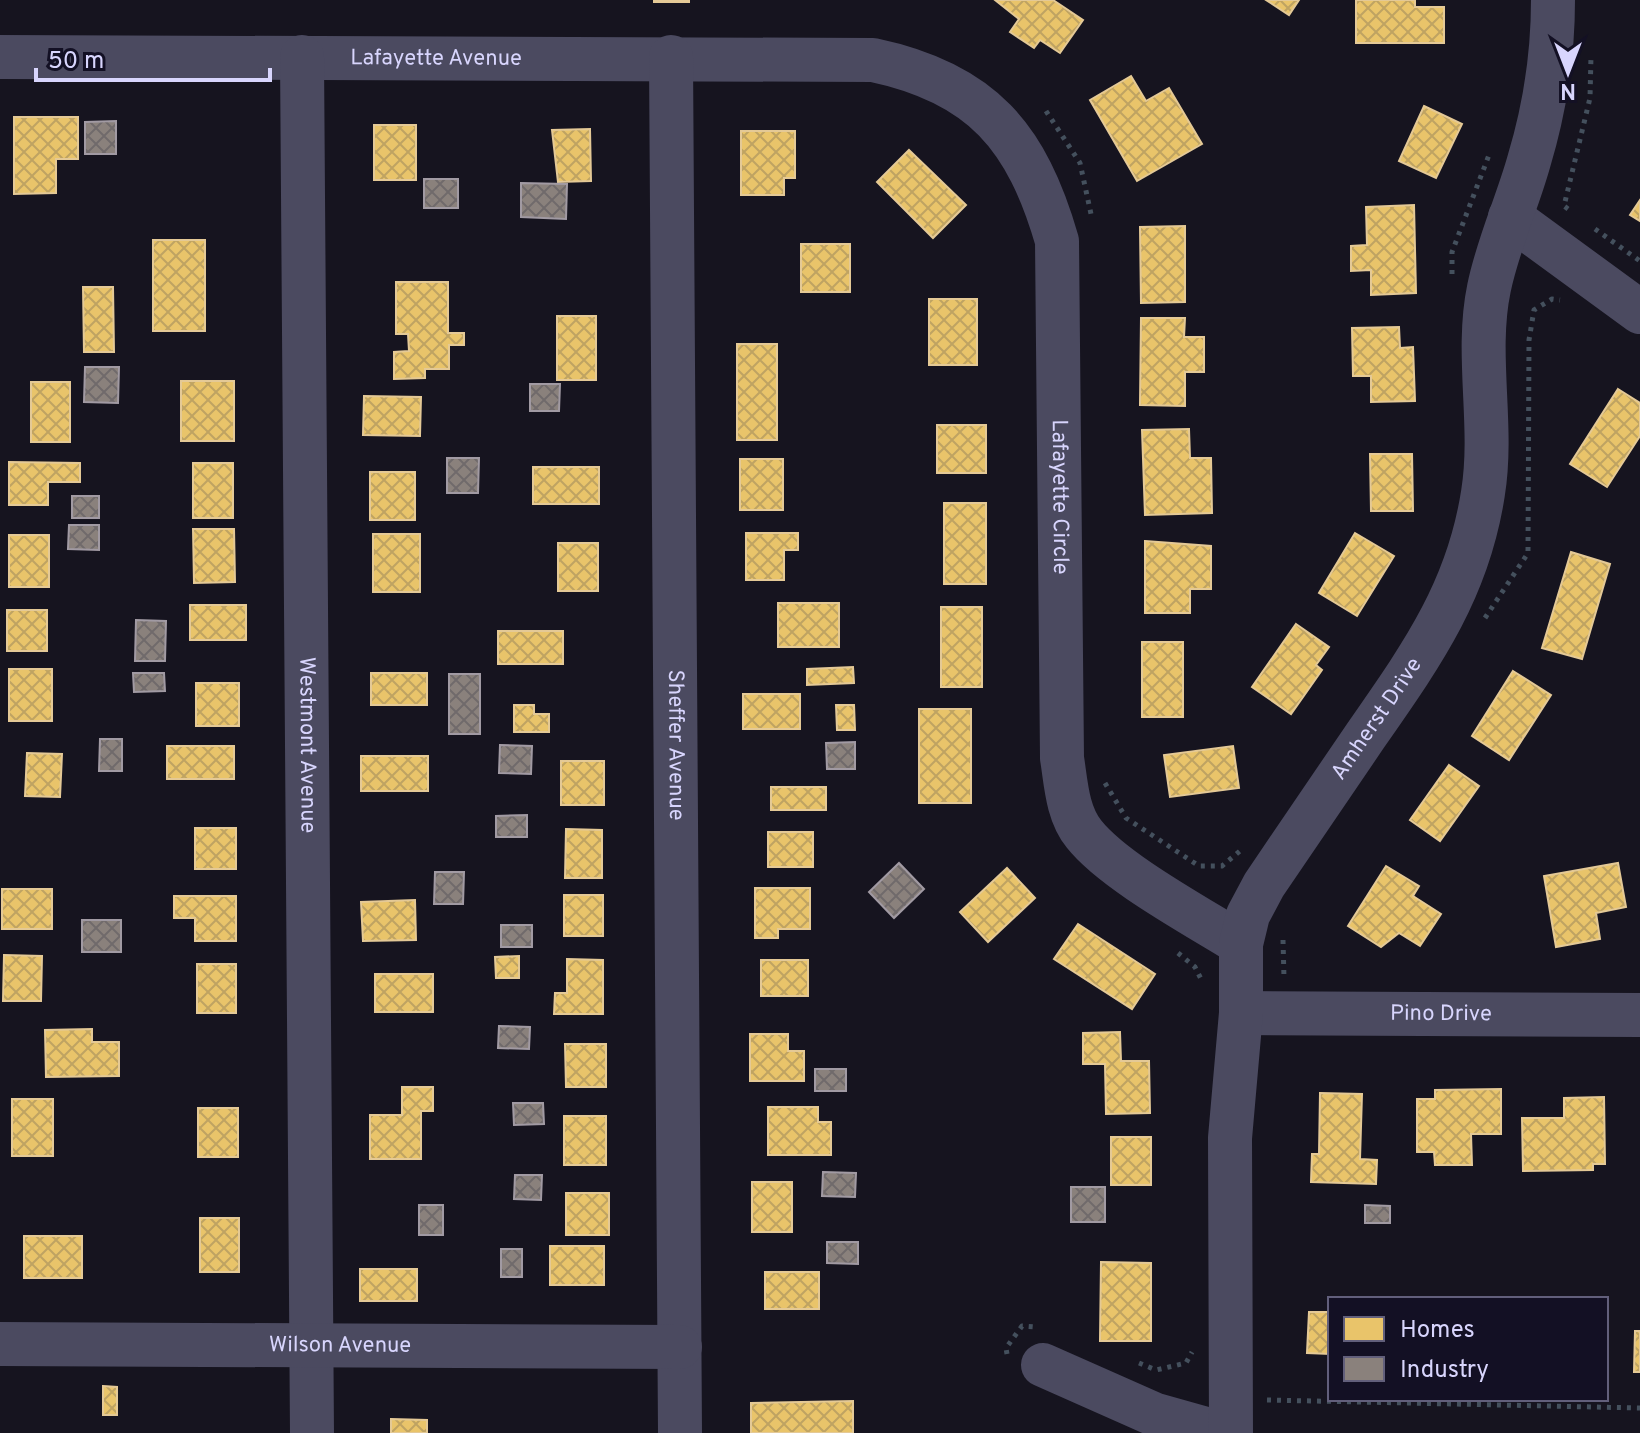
<svg xmlns="http://www.w3.org/2000/svg" width="1640" height="1433" viewBox="0 0 1640 1433" font-family="Overpass,sans-serif">
<style>
.homes{fill:url(#homes-cross-hatch);stroke:#e4c996;stroke-width:2}
.industry{fill:url(#industry-cross-hatch);stroke:#a19aa3;stroke-width:2}
.lines{fill:none;stroke-linecap:round;stroke-linejoin:round}
.path{stroke:#44505d;stroke-width:5;stroke-dasharray:4 6;stroke-linecap:butt}
.minor{stroke:#4b4a60;stroke-width:44}
.labels{text-anchor:middle;dominant-baseline:central;stroke-width:8;stroke-linejoin:round;paint-order:stroke}
.street-label{font-size:22px;fill:#d8d5fd;stroke:#131024}
</style>
<defs>
<pattern id="homes-cross-hatch" width="8" height="8" patternUnits="userSpaceOnUse" patternTransform="scale(2)"><rect width="8" height="8" fill="#e9c46a"/><path d="M0 0l8 8M0 8l8-8" fill="none" stroke="#bfa362"/></pattern>
<pattern id="industry-cross-hatch" width="8" height="8" patternUnits="userSpaceOnUse" patternTransform="scale(2)"><rect width="8" height="8" fill="#8a817c"/><path d="M0 0l8 8M0 8l8-8" fill="none" stroke="#706a6b"/></pattern>
</defs>
<rect width="100%" height="100%" fill="#16141f"/>
<!-- homes -->
<g class="homes">
<rect x="654" y="0" width="35" height="2"/>
<polygon points="995,0 1053,0 1083,20 1060,53 1040,40 1034,48 1010,32 1019,19"/>
<polygon points="1266,0 1299,0 1289,15"/>
<polygon points="1356,0 1415,0 1415,7 1444,7 1444,43 1356,43"/>
<polygon points="1131,76 1146,101 1169,88 1202,144 1137,181 1090,100"/>
<polygon points="1424,106 1462,124 1436,178 1399,161"/>
<polygon points="14,117 78,117 78,159 56,159 56,193 14,194"/>
<rect x="374" y="125" width="42" height="55"/>
<polygon points="590,129 591,181 558,182 552,130"/>
<polygon points="741,131 795,131 795,178 784,178 784,195 741,195"/>
<polygon points="909,150 966,205 933,238 877,182"/>
<polygon points="1640,200 1640,221 1630,215"/>
<polygon points="1414,205 1416,293 1371,295 1371,270 1351,271 1351,246 1367,245 1366,207"/>
<polygon points="1185,226 1185,302 1141,303 1140,227"/>
<rect x="153" y="240" width="52" height="91"/>
<rect x="801" y="244" width="49" height="48"/>
<polygon points="396,282 448,282 448,333 464,333 464,345 449,345 449,369 425,369 425,378 394,379 394,352 409,351 408,334 396,334"/>
<polygon points="83,287 113,287 114,352 84,352"/>
<rect x="929" y="299" width="48" height="66"/>
<rect x="557" y="316" width="39" height="64"/>
<polygon points="1141,318 1185,318 1184,337 1204,337 1204,372 1185,372 1185,406 1140,405"/>
<polygon points="1399,327 1400,348 1413,347 1415,401 1371,402 1371,376 1353,376 1352,328"/>
<rect x="737" y="344" width="40" height="96"/>
<rect x="181" y="381" width="53" height="60"/>
<rect x="31" y="382" width="39" height="60"/>
<polygon points="1618,389 1640,403 1640,436 1607,487 1570,464"/>
<polygon points="364,396 421,397 420,436 363,435"/>
<rect x="937" y="425" width="49" height="48"/>
<polygon points="1189,429 1190,458 1211,458 1212,513 1145,515 1142,430"/>
<polygon points="1370,454 1412,454 1413,511 1371,511"/>
<rect x="740" y="459" width="43" height="51"/>
<polygon points="9,462 80,463 80,482 48,482 48,505 9,505"/>
<rect x="193" y="463" width="40" height="55"/>
<rect x="533" y="467" width="66" height="37"/>
<rect x="370" y="472" width="45" height="48"/>
<rect x="944" y="503" width="42" height="81"/>
<polygon points="193,529 234,529 235,582 194,583"/>
<polygon points="746,533 798,533 798,550 784,550 784,580 746,580"/>
<polygon points="1355,533 1394,556 1357,616 1319,593"/>
<rect x="373" y="534" width="47" height="58"/>
<rect x="9" y="535" width="40" height="52"/>
<polygon points="1145,541 1211,546 1211,589 1190,589 1190,613 1145,613"/>
<rect x="558" y="543" width="40" height="48"/>
<polygon points="1571,552 1610,564 1582,659 1542,648"/>
<rect x="778" y="603" width="61" height="44"/>
<rect x="190" y="605" width="56" height="35"/>
<rect x="941" y="607" width="41" height="80"/>
<rect x="7" y="610" width="40" height="41"/>
<polygon points="1296,624 1329,647 1316,665 1322,670 1291,714 1252,687"/>
<rect x="498" y="631" width="65" height="33"/>
<rect x="1142" y="642" width="41" height="75"/>
<polygon points="853,667 854,683 807,685 807,669"/>
<rect x="9" y="669" width="43" height="52"/>
<polygon points="1513,671 1551,695 1509,760 1472,736"/>
<rect x="371" y="673" width="56" height="32"/>
<rect x="196" y="683" width="43" height="43"/>
<rect x="743" y="694" width="57" height="35"/>
<polygon points="514,705 534,705 534,714 549,714 549,732 514,732"/>
<polygon points="836,705 854,705 855,730 837,730"/>
<rect x="919" y="709" width="52" height="94"/>
<rect x="167" y="746" width="67" height="33"/>
<polygon points="1233,746 1239,788 1170,797 1164,755"/>
<polygon points="27,753 62,754 60,797 25,796"/>
<rect x="361" y="756" width="67" height="35"/>
<rect x="561" y="761" width="43" height="44"/>
<polygon points="1449,765 1479,786 1440,841 1410,820"/>
<rect x="771" y="787" width="55" height="23"/>
<rect x="195" y="828" width="41" height="41"/>
<polygon points="566,829 602,830 602,878 565,878"/>
<rect x="768" y="832" width="45" height="35"/>
<polygon points="1618,863 1626,907 1596,913 1600,939 1556,947 1544,876"/>
<polygon points="1386,866 1419,886 1413,896 1441,914 1420,946 1399,933 1381,947 1348,926"/>
<polygon points="1007,868 1035,898 988,942 960,912"/>
<polygon points="755,888 810,888 810,929 778,929 778,938 755,938"/>
<rect x="2" y="889" width="50" height="40"/>
<rect x="564" y="895" width="39" height="41"/>
<polygon points="174,896 236,896 236,941 195,941 195,918 174,918"/>
<polygon points="415,900 416,940 363,941 361,902"/>
<polygon points="1078,924 1155,974 1132,1009 1054,959"/>
<polygon points="4,955 42,956 41,1001 3,1001"/>
<polygon points="519,956 519,978 496,978 495,957"/>
<polygon points="567,959 603,960 603,1014 554,1014 555,993 567,993"/>
<rect x="761" y="960" width="47" height="36"/>
<rect x="197" y="964" width="39" height="49"/>
<rect x="375" y="974" width="58" height="38"/>
<polygon points="92,1029 92,1042 119,1042 119,1076 46,1077 45,1030"/>
<polygon points="1120,1032 1121,1061 1149,1061 1150,1113 1106,1114 1105,1064 1083,1064 1083,1033"/>
<polygon points="750,1034 788,1034 788,1051 804,1051 804,1081 750,1081"/>
<polygon points="565,1044 606,1044 606,1087 566,1087"/>
<polygon points="402,1087 433,1087 433,1111 421,1111 421,1159 370,1159 370,1115 402,1115"/>
<polygon points="1501,1089 1501,1134 1471,1134 1472,1165 1435,1165 1434,1152 1417,1152 1417,1099 1435,1099 1435,1090"/>
<polygon points="1320,1093 1362,1094 1360,1159 1377,1160 1376,1184 1311,1182 1312,1154 1319,1154"/>
<polygon points="1604,1097 1605,1164 1593,1164 1593,1170 1523,1171 1522,1118 1564,1118 1564,1098"/>
<rect x="12" y="1099" width="41" height="57"/>
<polygon points="768,1107 818,1107 818,1122 831,1122 831,1155 768,1155"/>
<rect x="198" y="1108" width="40" height="49"/>
<rect x="564" y="1116" width="42" height="49"/>
<rect x="1111" y="1137" width="40" height="48"/>
<rect x="752" y="1182" width="40" height="50"/>
<rect x="566" y="1193" width="43" height="42"/>
<rect x="200" y="1218" width="39" height="54"/>
<rect x="24" y="1236" width="58" height="42"/>
<rect x="550" y="1246" width="54" height="39"/>
<polygon points="1101,1262 1151,1263 1151,1341 1100,1341"/>
<rect x="360" y="1269" width="57" height="32"/>
<rect x="765" y="1272" width="54" height="37"/>
<polygon points="1309,1312 1330,1312 1330,1354 1307,1353"/>
<polygon points="1635,1331 1640,1331 1640,1372 1634,1372"/>
<polygon points="103,1386 117,1387 117,1415 103,1415"/>
<polygon points="853,1401 853,1433 751,1433 751,1403"/>
<polygon points="391,1419 427,1420 427,1433 391,1433"/>
</g>
<!-- industry -->
<g class="industry">
<polygon points="116,121 116,154 85,154 85,122"/>
<rect x="424" y="179" width="34" height="29"/>
<polygon points="521,183 567,184 566,219 521,217"/>
<polygon points="85,367 119,367 118,403 84,402"/>
<polygon points="530,384 560,384 559,411 530,411"/>
<polygon points="447,458 479,458 478,493 447,493"/>
<rect x="72" y="496" width="27" height="22"/>
<polygon points="69,525 99,525 99,550 68,549"/>
<polygon points="136,620 166,621 165,661 135,661"/>
<polygon points="133,673 164,673 165,691 134,692"/>
<rect x="449" y="674" width="31" height="60"/>
<polygon points="100,739 122,739 122,771 99,771"/>
<polygon points="855,742 855,769 827,769 826,743"/>
<polygon points="500,745 532,746 531,774 499,773"/>
<polygon points="527,815 527,837 496,837 496,816"/>
<polygon points="899,863 924,889 894,918 869,892"/>
<polygon points="435,872 464,872 463,904 434,904"/>
<rect x="82" y="920" width="39" height="32"/>
<rect x="501" y="925" width="31" height="22"/>
<polygon points="499,1026 530,1027 529,1049 498,1048"/>
<rect x="815" y="1069" width="31" height="22"/>
<polygon points="513,1103 543,1103 544,1124 514,1125"/>
<polygon points="823,1172 856,1173 855,1197 822,1196"/>
<polygon points="515,1175 542,1175 541,1200 514,1199"/>
<rect x="1071" y="1187" width="34" height="35"/>
<rect x="419" y="1205" width="24" height="30"/>
<polygon points="1365,1205 1390,1206 1390,1223 1365,1223"/>
<polygon points="827,1242 858,1242 858,1264 827,1263"/>
<rect x="501" y="1249" width="21" height="28"/>
</g>
<g class="lines">
<!-- path -->
<g class="path">
<polyline points="1046,111 1080,163 1091,214"/>
<polyline points="1568,209 1564,206 1590,98 1591,56"/>
<polyline points="1595,229 1640,261"/>
<polyline points="1452,274 1452,252 1489,155"/>
<polyline points="1485,618 1528,553 1529,340 1534,310 1552,299 1560,300"/>
<polyline points="1105,783 1126,818 1199,866 1222,866 1240,851"/>
<polyline points="1283,940 1284,978"/>
<polyline points="1178,953 1195,967 1202,981"/>
<polyline points="1007,1354 1006,1348 1022,1326 1035,1327"/>
<polyline points="1139,1363 1156,1370 1186,1363 1192,1352"/>
<polyline points="1267,1400 1640,1408"/>
</g>
<!-- minor -->
<g class="minor">
<path id="s1" d="M0,57l873,3c109,23 154,77 184,181l5,517c4,25 5,55 22,76 30,38 114,83 157,110"/>
<path id="s2" d="M302,57l10,1376"/>
<path id="s3" d="M671,57l9,1376"/>
<polyline points="1510,217 1640,312"/>
<path id="s4" d="M1241,1013l399,2"/>
<path id="s5" d="M0,1344l680,3"/>
<polyline points="1043,1365 1156,1415 1220,1433"/>
<path id="s6" d="M1231,1433l-1,-295 11,-125v-69l7,-29 16,-30c34,-50 68,-100 102,-150 55,-79 102,-144 117,-242 11,-68 -8,-138 6,-205 9,-44 28,-84 40,-127 16,-53 24,-106 24,-161"/>
</g>
</g>
<g class="labels">
<!-- street labels -->
<g class="street-label">
<text stroke="none"><textPath href="#s1" startOffset="436">Lafayette Avenue</textPath></text>
<text stroke="none"><textPath href="#s1" startOffset="1404">Lafayette Circle</textPath></text>
<text stroke="none"><textPath href="#s6" startOffset="754">Amherst Drive</textPath></text>
<text stroke="none"><textPath href="#s2" startOffset="688">Westmont Avenue</textPath></text>
<text stroke="none"><textPath href="#s3" startOffset="688">Sheffer Avenue</textPath></text>
<text stroke="none"><textPath href="#s4" startOffset="200">Pino Drive</textPath></text>
<text stroke="none"><textPath href="#s5" startOffset="340">Wilson Avenue</textPath></text>
</g>
</g>
<!-- legend -->
<rect x="1328" y="1297" width="280" height="104" fill="#131024" stroke="#625f7b" stroke-width="2"/>
<rect x="1344" y="1317" width="40" height="24" fill="#e9c46a" stroke="#625f7b" stroke-width="2"/>
<text x="1400" y="1337" font-size="24" fill="#d8d5fd">Homes</text>
<rect x="1344" y="1357" width="40" height="24" fill="#8a817c" stroke="#625f7b" stroke-width="2"/>
<text x="1400" y="1377" font-size="24" fill="#d8d5fd">Industry</text>
<!-- north arrow -->
<g transform="translate(1568 72) rotate(180)" stroke="#131024" stroke-width="6" paint-order="stroke">
<path d="M0-6L14 30L0 20L-14 30Z" fill="#d8d5fd"/>
<text y="-12" font-size="22" font-weight="bold" text-anchor="middle" fill="#d8d5fd">N</text>
</g>
<!-- scale -->
<path d="M36 68v12h234v-12" fill="none" stroke="#d8d5fd" stroke-width="4"/>
<text x="48" y="68" font-size="24" fill="#d8d5fd" stroke="#131024" stroke-width="6" paint-order="stroke">50 m</text>
</svg>
